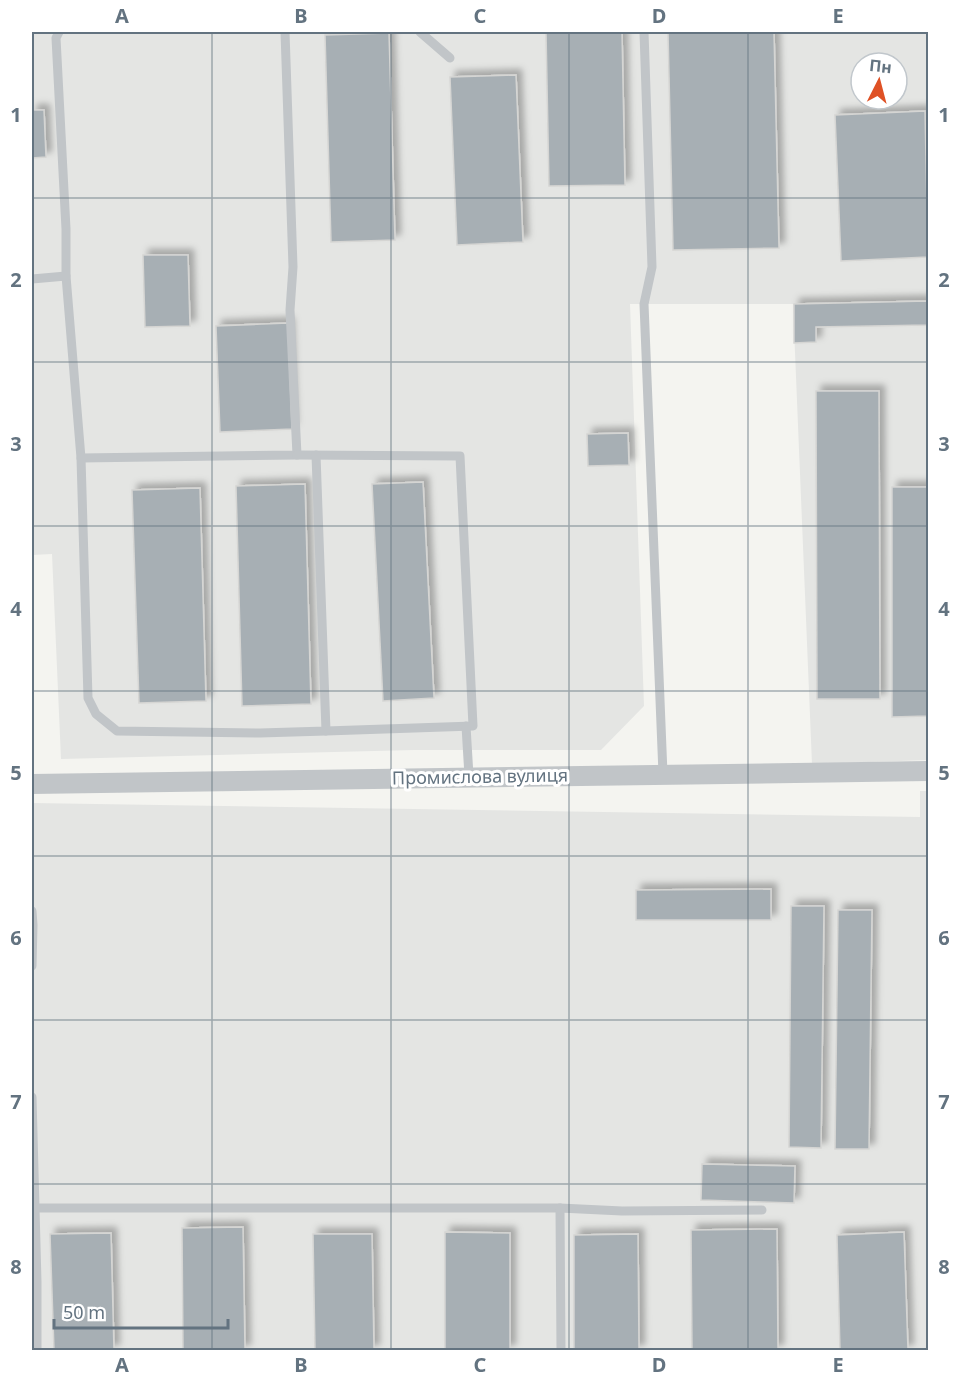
<svg xmlns="http://www.w3.org/2000/svg" width="960" height="1382" viewBox="0 0 960 1382" font-family="'Noto Sans',sans-serif">
<style>
.built{fill:#e4e5e3;fill-rule:evenodd}
.building{fill:#a7afb4;stroke:#d5d5d3;stroke-width:1.5;filter:url(#shadow)}
.lines{fill:none;stroke-linecap:round;stroke-linejoin:round}
.service{stroke:#c1c5c8;stroke-width:9}
.minor{stroke:#c1c5c8;stroke-width:20}
.grid{fill:none;stroke:#637380;stroke-width:1.5;stroke-opacity:0.55}
.labels{text-anchor:middle;dominant-baseline:central;stroke-width:6;stroke-linejoin:round;paint-order:stroke}
.street-label{font-size:18px;fill:#637380;stroke:#fff}
.neatline{fill:none;stroke:#637380;stroke-width:2}
.grid-label{font-size:20px;text-anchor:middle;font-weight:bold;fill:#637380}
</style>
<defs>
<filter id="shadow"><feDropShadow dx="5.5" dy="-5.5" stdDeviation="3" flood-color="#0004"/></filter>
</defs>
<rect width="100%" height="100%" fill="#f4f4f0"/>
<!-- built -->
<g class="built">
<path d="M32,32h896v728l-116,4 -19,-460h-163l14,402 -43,44h-187l-353,9 -9,-205 -20,1zM861,63h36v36h-36z"/>
<polygon points="920,791 928,791 928,1350 32,1350 32,803 920,817"/>
</g>
<!-- building -->
<g class="building">
<polygon points="546,32 622,32 625,185 549,186"/>
<polygon points="668,32 774,32 779,248 673,250"/>
<polygon points="389,33 395,240 331,242 325,35"/>
<polygon points="516,75 523,242 457,245 450,77"/>
<polygon points="32,110 44,110 46,157 32,158"/>
<polygon points="925,111 928,257 841,261 835,115"/>
<polygon points="143,255 188,255 190,326 145,327"/>
<polygon points="928,301 928,325 816,327 816,342 794,343 794,304"/>
<polygon points="288,323 292,429 220,432 216,326"/>
<polygon points="816,391 879,391 880,699 817,699"/>
<polygon points="628,433 629,465 588,466 587,434"/>
<polygon points="423,482 434,698 383,701 372,484"/>
<polygon points="305,484 311,704 242,706 236,486"/>
<polygon points="892,487 928,487 928,716 892,717"/>
<polygon points="200,488 206,701 139,703 132,490"/>
<polygon points="771,889 771,920 636,920 636,890"/>
<polygon points="791,906 824,906 821,1148 789,1147"/>
<polygon points="838,910 872,910 869,1149 835,1149"/>
<polygon points="702,1164 795,1166 794,1203 701,1200"/>
<polygon points="243,1227 245,1350 183,1350 182,1228"/>
<polygon points="777,1229 778,1350 692,1350 691,1230"/>
<polygon points="445,1232 510,1233 510,1350 445,1350"/>
<polygon points="904,1232 908,1350 840,1350 837,1235"/>
<polygon points="111,1233 114,1350 54,1350 50,1234"/>
<polygon points="313,1234 372,1234 374,1350 315,1350"/>
<polygon points="638,1234 639,1350 574,1350 574,1235"/>
</g>
<g class="lines">
<!-- service -->
<g class="service">
<polyline points="59,32 56,38 66,229 66,276 81,458 297,455 290,310 293,267 285,32"/>
<polyline points="420,32 450,58"/>
<polyline points="644,32 652,267 644,304 663,774"/>
<polyline points="32,279 66,276"/>
<polyline points="297,455 460,456 473,726 326,731"/>
<polyline points="81,458 88,698 96,714 117,731 260,733 326,731 316,455"/>
<polyline points="466,726 469,776"/>
<polyline points="32,911 33,925 32,966"/>
<polyline points="32,1097 37,1282 37,1350"/>
<polyline points="34,1208 560,1208 622,1211 762,1210"/>
<polyline points="560,1208 561,1350"/>
</g>
<!-- minor -->
<polyline class="minor" points="32,784 928,771"/>
</g>
<!-- grid -->
<path class="grid" d="M212,32v1318M391,32v1318M569,32v1318M748,32v1318M32,198h896M32,362h896M32,526h896M32,691h896M32,856h896M32,1020h896M32,1184h896"/>
<g class="labels">
<!-- street labels -->
<g class="street-label">
<text transform="translate(480 776) rotate(-1)">Промислова вулиця</text>
</g>
</g>
<!-- border -->
<rect width="960" height="1382" fill="none" stroke="#ffffff" stroke-width="66"/>
<!-- north arrow -->
<g transform="translate(879 81) rotate(6)"><circle r="28" fill="#ffffff" stroke="#c1c7cc" stroke-width="1.5"/>
<path d="M0-4.5L10 22L0 15L-10 22Z" fill="#df5125"/>
<text y="-9" font-size="16" font-weight="bold" text-anchor="middle" fill="#637380">Пн</text>
</g>
<!-- scale -->
<path d="M54 1319v9h174v-9" fill="none" stroke="#637380" stroke-width="3"/>
<text x="63" y="1319" font-size="18" fill="#637380" stroke="#ffffff" stroke-width="4.5" paint-order="stroke">50 m</text>
<rect x="33" y="33" width="894" height="1316" class="neatline"/>
<g class="grid-label">
<text x="122" y="23">A</text>
<text x="301" y="23">B</text>
<text x="480" y="23">C</text>
<text x="659" y="23">D</text>
<text x="838" y="23">E</text>
<text x="16" y="122">1</text>
<text x="944" y="122">1</text>
<text x="16" y="287">2</text>
<text x="944" y="287">2</text>
<text x="16" y="451">3</text>
<text x="944" y="451">3</text>
<text x="16" y="616">4</text>
<text x="944" y="616">4</text>
<text x="16" y="780">5</text>
<text x="944" y="780">5</text>
<text x="16" y="945">6</text>
<text x="944" y="945">6</text>
<text x="16" y="1109">7</text>
<text x="944" y="1109">7</text>
<text x="16" y="1274">8</text>
<text x="944" y="1274">8</text>
<text x="122" y="1372">A</text>
<text x="301" y="1372">B</text>
<text x="480" y="1372">C</text>
<text x="659" y="1372">D</text>
<text x="838" y="1372">E</text>
</g>
</svg>
